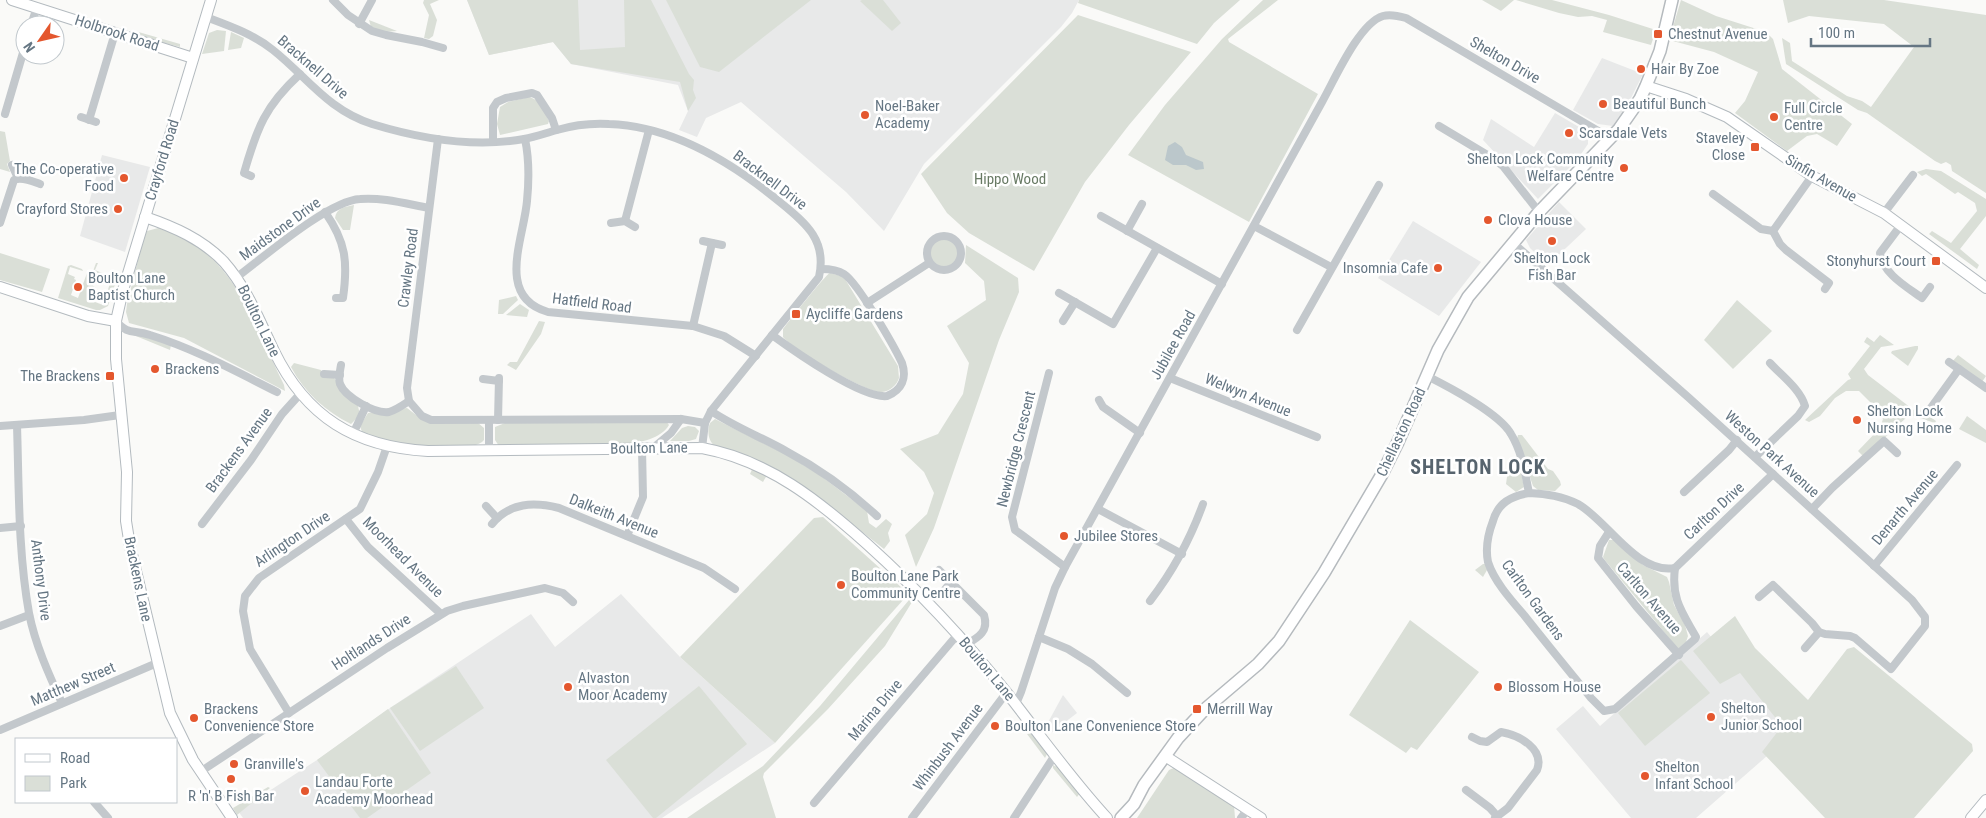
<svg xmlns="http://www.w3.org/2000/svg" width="1986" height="818" viewBox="0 0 1986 818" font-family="'Roboto Condensed',sans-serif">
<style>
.built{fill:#e8e9e9}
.green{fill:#dadfd7}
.water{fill:#bbc7cb}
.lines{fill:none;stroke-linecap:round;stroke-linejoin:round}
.secondary-casing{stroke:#b3babf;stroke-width:12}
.primary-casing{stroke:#b5babe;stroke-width:14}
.street{stroke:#c3c8cc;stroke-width:8}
.secondary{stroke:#fff;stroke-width:10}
.primary{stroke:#fff;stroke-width:11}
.poi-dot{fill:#e4572e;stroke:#fff;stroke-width:2}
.labels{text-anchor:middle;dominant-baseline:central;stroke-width:5;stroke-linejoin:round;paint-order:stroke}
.street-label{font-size:15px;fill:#657683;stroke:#fff}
.poi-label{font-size:15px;fill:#657683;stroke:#fff;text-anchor:start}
.park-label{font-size:15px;fill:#687a64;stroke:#fff}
.district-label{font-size:20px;font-weight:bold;letter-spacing:1px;fill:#57646e;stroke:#fff}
</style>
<rect width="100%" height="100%" fill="#fafaf8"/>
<!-- built -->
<g class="built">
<polygon points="467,0 1079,0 1072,13 1061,27 924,164 884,231 846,192 741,102 706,118 697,137 679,130 688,111 678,85 571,64 553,42 489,55"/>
<polygon points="1602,58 1643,74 1626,108 1613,126 1598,124 1573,110"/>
<polygon points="1555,113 1586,131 1588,137 1588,144 1577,160 1538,199 1483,140 1491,119 1534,147"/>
<polygon points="102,155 150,167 125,252 80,236"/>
<polygon points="1559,202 1586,229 1548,265 1530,248 1526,240"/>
<polygon points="1413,221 1481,262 1439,316 1378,278"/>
<polygon points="621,594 680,657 775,743 662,818 243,818 238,811 317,760 390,708 531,614 555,647"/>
<polygon points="1707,632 1791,735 1696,818 1631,818 1556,729 1583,706 1600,726"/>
<polygon points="1063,695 1077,713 1051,733 1046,726"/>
</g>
<!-- green -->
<g class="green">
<polygon points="424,0 439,0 430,4 437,20 433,36 429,39 424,38 429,15 423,3"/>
<polygon points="467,0 578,0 580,50 625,47 624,0 651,0 689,74 694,80 693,90 696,98 688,111 680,82 571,64 553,42 489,55"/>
<polygon points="666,0 811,0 719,72 700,67"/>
<polygon points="862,0 883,0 901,23 892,31 860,1"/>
<polygon points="1079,0 1240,0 1214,23 1197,44 1078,3"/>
<polygon points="1263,0 1278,0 1228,39 1229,42 1318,94 1249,222 1128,155 1165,105 1222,39"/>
<polygon points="1482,0 1514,0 1501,11"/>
<polygon points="1516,0 1552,0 1609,15 1656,30 1651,45 1603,32 1607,20 1592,16 1578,17 1559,13"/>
<polygon points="1681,0 1716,16 1766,32 1773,39 1782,69 1852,124 1837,146 1817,134 1807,136 1787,151 1735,113 1745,101 1758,72 1714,52 1669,40"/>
<polygon points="1783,0 1884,0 1986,15 1986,193 1952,171 1951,165 1946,162 1941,164 1935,161 1867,113 1858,110 1786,64 1782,38 1790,43 1792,61 1847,96 1862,101 1871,107 1914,47 1884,24 1809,16 1788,23"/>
<polygon points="1078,15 1191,52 1129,125 1085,182 1034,271 969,233 947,213 921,174"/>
<polygon points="369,20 397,31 384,32 371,27"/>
<polygon points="217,30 226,31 224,51 202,54 209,33"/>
<polygon points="135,31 180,44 180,47 134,35"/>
<polygon points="231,32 244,38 241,48 228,50"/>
<path d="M529,97c12,3 15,14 20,24l-1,3 -48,11 -3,-11 3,-17 8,-5z"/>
<polygon points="0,131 5,132 10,161 7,164 10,172 0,169"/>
<polygon points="1926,169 1941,171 1986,199 1986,216 1960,249 1979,265 1977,269 1929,234 1932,231 1951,243 1977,211 1975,203 1958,192 1955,194 1926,174 1922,176 1917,172"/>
<path d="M354,205l-4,25h-7l-8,-12c1,-10 10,-11 19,-13z"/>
<path d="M162,227c11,6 24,11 34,18 47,34 63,90 88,140l1,6 -101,-53 -55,-15 -3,-11 1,-8 17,-68 3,-5z"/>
<circle cx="944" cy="253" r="14"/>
<polygon points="966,245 1018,278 1019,292 999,340 934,528 916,567 905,535 927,514 934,493 924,472 900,449 938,434 963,394 969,363 947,326 986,300 984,281 965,263"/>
<polygon points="0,253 50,269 42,292 0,280"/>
<polygon points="96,263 98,263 95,270 102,273 99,279 96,278 93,286 96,288 94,292 90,290 87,299 103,305 112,277 115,277 116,281 108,306 100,310 96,310 58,298 68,266 71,265 82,269 83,271 70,267 68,274 75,277 74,279 76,280 71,295 78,298 87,273 92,274"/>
<path d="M830,273l11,3 4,3 53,87 1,12c-2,7 -9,13 -17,14 -14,2 -90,-43 -99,-55v-8c7,-9 42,-54 47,-56z"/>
<polygon points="516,296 518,300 503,314 498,314 499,300"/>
<polygon points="1737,300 1772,331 1733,369 1704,340"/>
<polygon points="520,304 529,310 527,317 506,315"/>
<polygon points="539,321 545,322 541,334 516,370 507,365 510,362 517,362"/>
<polygon points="131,334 142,336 171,345 170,350"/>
<polygon points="1880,335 1894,345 1881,347 1864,369 1868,375 1915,411 1918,408 1936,421 1935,423 1907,414 1907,417 1864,457 1858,451 1880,428 1883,419 1876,408 1859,391 1846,391 1835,398 1820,416 1809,422 1805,420 1848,380 1851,379 1848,374 1870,346 1864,342 1867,337 1874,342"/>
<polygon points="1915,346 1918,346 1918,349 1908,366 1891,353 1892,351"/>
<polygon points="1958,355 1986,376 1982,382 1952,362"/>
<path d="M294,363l27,7 1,7 12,1 24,28 2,9 -9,9c-26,-13 -46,-31 -60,-57z"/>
<path d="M407,408l9,7 62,8 6,5v12c-13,17 -103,2 -122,-8l-2,-6 8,-13z"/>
<polygon points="1967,416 1986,430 1986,443 1959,429"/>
<path d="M715,419l74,37 32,20 46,35 2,12 7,5 10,-9 6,5 -4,9 2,8 -6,8c-53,-41 -102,-86 -169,-103 -7,-5 -8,-15 -5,-23z"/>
<path d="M666,421l3,4c-8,14 -29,17 -44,20l-126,1 -4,-6v-13l10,-4z"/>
<polygon points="688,426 695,427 699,431 696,439 689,441 670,441 682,428"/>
<polygon points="1518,435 1522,435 1548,469 1553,471 1560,481 1561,485 1555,491 1538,490 1533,486 1517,439"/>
<polygon points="753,467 767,475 763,482 750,474"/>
<polygon points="1520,468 1524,487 1516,492 1506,484 1508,470"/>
<polygon points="823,517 902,588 904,594 904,599 775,743 680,657 814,518"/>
<polygon points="1609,540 1615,540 1643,565 1667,577 1669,582 1674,605 1685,625 1688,636 1686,642 1678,649 1604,559 1603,557"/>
<polygon points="1483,564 1486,564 1487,570 1483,577 1475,570"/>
<polygon points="909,600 912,602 885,646 828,709 764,773 763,777 776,818 687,818 763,766 820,706"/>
<polygon points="1735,616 1755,648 1808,700 1847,649 1854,647 1972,744 1973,751 1914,818 1825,818 1762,752 1782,726 1740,673 1720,684 1693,651"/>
<polygon points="1410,620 1479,672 1417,750 1411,747 1406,753 1349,715"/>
<polygon points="1681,660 1710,693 1645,746 1618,713"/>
<polygon points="456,666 484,708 420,751 390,708"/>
<polygon points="699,686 747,744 656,818 653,818 606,760"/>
<polygon points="388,709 431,773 367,818 360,818 317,760"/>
<polygon points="1031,733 1047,754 1045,758 1027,734"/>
<polygon points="1053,765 1059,768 1080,793 1077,797 1053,768"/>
<polygon points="1176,767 1234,805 1235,818 1137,818 1169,770"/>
<polygon points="268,787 270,788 237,815 233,808"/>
</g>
<!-- water -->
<polygon class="water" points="1175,142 1182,147 1186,155 1203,162 1204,169 1196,170 1186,165 1173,165 1165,160 1168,146"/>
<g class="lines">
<!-- secondary casing -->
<g class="secondary-casing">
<g id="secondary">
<polyline points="12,0 193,58"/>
<polyline points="211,0 123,290 116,321 116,359 127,472 126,521 130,546 170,713 193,760 232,818"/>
<polyline points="1646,86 1686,99 1727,117 1812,176 1884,213 1986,288"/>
<path d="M145,217c29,10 57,22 79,45 23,26 35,58 50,89 32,66 81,96 154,100l274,-3c66,12 117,53 165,96 51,46 98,96 140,149 33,42 64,86 100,125"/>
<polyline points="0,287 88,316 116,321"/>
<polyline points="1165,756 1261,818"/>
<polyline points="1971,818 1986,800"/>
</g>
</g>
<!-- primary casing -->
<g class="primary-casing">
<polyline id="primary" points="1121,818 1134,804 1144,785 1178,738 1204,710 1258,664 1279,641 1324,573 1381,476 1398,442 1438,350 1468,297 1539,212 1619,129 1640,99 1646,86 1660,51 1672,0"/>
</g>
<!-- street -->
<g class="street">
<polyline points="333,0 348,15 372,31 386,35 422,42 443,48"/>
<path d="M206,17c24,9 47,17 67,33 34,27 55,60 99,74 49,15 101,24 152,15 11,-2 22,-6 33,-9 17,-5 35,-7 52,-6 64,2 124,39 172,79 26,21 46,38 38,74l-108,134 -6,12 -3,25"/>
<polyline points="359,24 372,0"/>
<polyline points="31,25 37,7"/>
<polyline points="5,114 25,46"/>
<polyline points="81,117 96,122"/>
<polyline points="89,120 115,33"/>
<polyline points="1439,126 1494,159 1503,166 1539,212"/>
<path d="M525,139c4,19 4,42 2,62 -3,37 -32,96 21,111l145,14 31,10 32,20"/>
<polyline points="493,142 493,108 497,102 506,98 532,93 537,95 552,118 556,130"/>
<polyline points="12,165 18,178"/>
<path d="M251,176l-7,-3c13,-45 21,-67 56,-99"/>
<polyline points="1812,176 1773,231 1780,244 1786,250 1829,283 1825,289"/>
<polyline points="1713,194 1761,229 1773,231"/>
<path d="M325,212c21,30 23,50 18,86h-7"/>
<polyline points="1884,213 1913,175"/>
<polyline points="1101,216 1222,284"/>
<polyline points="625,221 649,130"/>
<path d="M0,223l14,-43c7,-4 18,1 26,4"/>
<polyline points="611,223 625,221 635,227"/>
<path d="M1901,225l-21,28c3,21 27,34 42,45l8,-11"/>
<polyline points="1254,226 1331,267"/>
<polyline points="1127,231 1142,204"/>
<circle cx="944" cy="253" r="17"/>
<polyline points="703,241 722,245"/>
<polyline points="1512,242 1688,397 1912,600 1925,617 1925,626 1891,669 1855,638 1850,636 1825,634 1819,632 1812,623 1773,585 1759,597"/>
<path d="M237,277c27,-20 91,-76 123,-78 22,-2 47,5 69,9"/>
<polyline points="1059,293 1113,324 1157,248"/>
<polyline points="867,303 929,263"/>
<path d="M116,321c13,15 17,8 34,14 45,14 85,36 127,57"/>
<polyline points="1063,321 1075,302"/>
<polyline points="693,326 712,243"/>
<polyline points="1297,330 1379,185"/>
<path d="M772,335c22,16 90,64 115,61 15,-6 20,-18 15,-33 -8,-17 -44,-80 -58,-89 -6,-4 -15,-5 -23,-5"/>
<polyline points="1949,362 1986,388"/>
<path d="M341,365c-1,6 -3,13 -1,19 5,13 35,30 49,28 7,-2 14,-7 20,-11l13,15 9,4 250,-1 24,4"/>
<polyline points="1049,373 1012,517 1015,530 1022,535 1065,567"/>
<polyline points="324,374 340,375"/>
<path d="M1427,376c22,11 73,38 84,58 11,18 14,39 18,59 18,1 33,3 49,11 30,17 59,71 97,64 -4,31 7,44 21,69l-1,2 -80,70 -11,2 -13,-13c-22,-27 -45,-55 -67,-83 -13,-15 -30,-34 -36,-53 -3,-15 0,-28 5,-41 5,-18 18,-25 36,-28"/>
<polyline points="1170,378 1317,437"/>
<polyline points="483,379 499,381"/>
<polyline points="1099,400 1103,407 1140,433"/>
<polyline points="409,401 407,388 438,139"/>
<polyline points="1930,409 1959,369"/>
<path d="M711,411c24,16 50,26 75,40 32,17 64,40 91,65"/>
<polyline points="498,420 499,378"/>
<path d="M17,425c2,62 1,127 12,188 6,31 20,62 33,90"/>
<polyline points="0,426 84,420 120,415"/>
<polyline points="353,434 366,406"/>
<polyline points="653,448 671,433 681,419"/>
<polyline points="489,451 489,420"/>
<path d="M1755,457l43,-41 7,-10c-5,-17 -23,-30 -35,-43"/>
<polyline points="1684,492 1729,450 1737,440"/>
<polyline points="486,506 497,518"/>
<polyline points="1098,509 1182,554"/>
<polyline points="1812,509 1832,488 1884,441 1897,453"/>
<polyline points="346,519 368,547 441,614"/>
<polyline points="202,524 251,460 282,414 300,394"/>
<path d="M492,524c18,-22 42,-22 67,-16l145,60 31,21"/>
<polyline points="0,528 21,526"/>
<polyline points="1609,532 1600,546 1598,558 1636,606 1679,655"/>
<polyline points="627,536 643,497 642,448"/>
<polyline points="1874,566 1957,465"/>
<polyline points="1675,568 1773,474"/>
<path d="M939,570l45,45c5,16 -5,22 -17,29"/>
<polyline points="942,593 951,582"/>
<path d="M1150,601c23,-30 40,-61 53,-97"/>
<polyline points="0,626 29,615"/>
<polyline points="1039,637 1068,649 1092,664 1127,693"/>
<polyline points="1805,648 1819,632"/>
<path d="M1016,704l5,-12 34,-104 10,-21 257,-465c12,-21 37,-79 61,-86 7,-2 16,0 23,2l204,120"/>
<polyline points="289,713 250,649 243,611 245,596 259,578 360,509 378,472 387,446"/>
<polyline points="0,730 157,663"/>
<path d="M1472,737l8,4 7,1 14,-10c18,3 44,17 36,38l-29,38 -13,10"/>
<polyline points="200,772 387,648 447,611 463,606 545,588 563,593 573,602"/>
<polyline points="1466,790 1490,808 1497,816"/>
<polyline points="94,802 108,818"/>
<polyline points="814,803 958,634"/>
<polyline points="912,818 1007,692"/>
<polyline points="1014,818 1055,755"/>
<polyline points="1241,818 1248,809"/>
</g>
<!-- secondary -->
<use href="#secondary" class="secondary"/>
<!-- primary -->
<use href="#primary" class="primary"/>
</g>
<!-- markers -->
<g class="poi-dot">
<rect x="1653" y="29" width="10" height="10" rx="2.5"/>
<circle cx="1641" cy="69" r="5"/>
<circle cx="1603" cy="104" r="5"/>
<circle cx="865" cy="115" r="5"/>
<circle cx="1774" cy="117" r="5"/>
<circle cx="1569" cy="133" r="5"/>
<rect x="1750" y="142" width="10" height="10" rx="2.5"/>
<circle cx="1624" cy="168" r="5"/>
<circle cx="124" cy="178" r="5"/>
<circle cx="118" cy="209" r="5"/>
<circle cx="1488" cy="220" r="5"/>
<circle cx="1552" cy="241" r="5"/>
<rect x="1931" y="256" width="10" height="10" rx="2.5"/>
<circle cx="1438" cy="268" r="5"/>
<circle cx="78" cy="287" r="5"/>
<rect x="791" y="309" width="10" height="10" rx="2.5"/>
<circle cx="155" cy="369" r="5"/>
<rect x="105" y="371" width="10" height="10" rx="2.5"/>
<circle cx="1857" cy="420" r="5"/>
<circle cx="1064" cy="536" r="5"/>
<circle cx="841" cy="585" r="5"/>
<circle cx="568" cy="687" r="5"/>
<circle cx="1498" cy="687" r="5"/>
<rect x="1192" y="704" width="10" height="10" rx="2.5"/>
<circle cx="1711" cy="717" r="5"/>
<circle cx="194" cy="718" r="5"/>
<circle cx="995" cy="726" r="5"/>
<circle cx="234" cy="764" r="5"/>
<circle cx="1645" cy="776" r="5"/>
<circle cx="231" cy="779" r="5"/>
<circle cx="305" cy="791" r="5"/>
</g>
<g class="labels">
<!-- street labels -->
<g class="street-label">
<text transform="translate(117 33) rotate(18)">Holbrook Road</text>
<text transform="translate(1505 60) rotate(30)">Shelton Drive</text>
<text transform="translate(313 67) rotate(41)">Bracknell Drive</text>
<text transform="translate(162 160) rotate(-73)">Crayford Road</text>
<text transform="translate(1821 178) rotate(30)">Sinfin Avenue</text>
<text transform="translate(770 180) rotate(37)">Bracknell Drive</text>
<text transform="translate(280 229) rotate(-36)">Maidstone Drive</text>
<text transform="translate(408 268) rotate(-83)">Crawley Road</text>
<text transform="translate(592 303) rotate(7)">Hatfield Road</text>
<text transform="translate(259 321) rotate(64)">Boulton Lane</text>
<text transform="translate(1173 345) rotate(-61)">Jubilee Road</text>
<text transform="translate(1248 395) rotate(22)">Welwyn Avenue</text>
<text transform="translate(1401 432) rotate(-65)">Chellaston Road</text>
<text transform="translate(649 448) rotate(-1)">Boulton Lane</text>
<text transform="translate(1016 449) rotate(-76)">Newbridge Crescent</text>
<text transform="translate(239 450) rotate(-54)">Brackens Avenue</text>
<text transform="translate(1772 454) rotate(42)">Weston Park Avenue</text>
<text transform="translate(1905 507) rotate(-50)">Denarth Avenue</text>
<text transform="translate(1714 511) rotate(-43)">Carlton Drive</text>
<text transform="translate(614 516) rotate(22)">Dalkeith Avenue</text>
<text transform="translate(292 539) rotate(-34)">Arlington Drive</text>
<text transform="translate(403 557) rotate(45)">Moorhead Avenue</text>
<text transform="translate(138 579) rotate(78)">Brackens Lane</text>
<text transform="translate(41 580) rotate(83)">Anthony Drive</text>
<text transform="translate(1649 598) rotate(49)">Carlton Avenue</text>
<text transform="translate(1533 600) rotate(54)">Carlton Gardens</text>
<text transform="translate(371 642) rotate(-33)">Holtlands Drive</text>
<text transform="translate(987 669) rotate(50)">Boulton Lane</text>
<text transform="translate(73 684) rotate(-23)">Matthew Street</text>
<text transform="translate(875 710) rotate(-50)">Marina Drive</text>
<text transform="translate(948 747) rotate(-53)">Whinbush Avenue</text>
</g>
<!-- poi labels -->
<g class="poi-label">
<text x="1668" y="34">Chestnut Avenue</text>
<text x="1651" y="69">Hair By Zoe</text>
<text x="1613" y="104">Beautiful Bunch</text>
<text x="875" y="106">Noel-Baker<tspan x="875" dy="17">Academy</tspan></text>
<text x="1784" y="108">Full Circle<tspan x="1784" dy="17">Centre</tspan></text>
<text x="1579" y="133">Scarsdale Vets</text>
<text x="1745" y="138" text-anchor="end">Staveley<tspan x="1745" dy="17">Close</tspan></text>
<text x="1614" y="159" text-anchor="end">Shelton Lock Community<tspan x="1614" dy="17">Welfare Centre</tspan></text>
<text x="114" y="169" text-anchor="end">The Co-operative<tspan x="114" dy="17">Food</tspan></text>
<text x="108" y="209" text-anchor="end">Crayford Stores</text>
<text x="1498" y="220">Clova House</text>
<text x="1552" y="258" text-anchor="middle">Shelton Lock<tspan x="1552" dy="17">Fish Bar</tspan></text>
<text x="1926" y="261" text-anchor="end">Stonyhurst Court</text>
<text x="1428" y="268" text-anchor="end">Insomnia Cafe</text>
<text x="88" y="278">Boulton Lane<tspan x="88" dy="17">Baptist Church</tspan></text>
<text x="806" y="314">Aycliffe Gardens</text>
<text x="165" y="369">Brackens</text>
<text x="100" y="376" text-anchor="end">The Brackens</text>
<text x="1867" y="411">Shelton Lock<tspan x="1867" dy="17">Nursing Home</tspan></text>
<text x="1074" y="536">Jubilee Stores</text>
<text x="851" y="576">Boulton Lane Park<tspan x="851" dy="17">Community Centre</tspan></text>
<text x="578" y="678">Alvaston<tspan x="578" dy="17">Moor Academy</tspan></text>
<text x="1508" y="687">Blossom House</text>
<text x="1721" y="708">Shelton<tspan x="1721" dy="17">Junior School</tspan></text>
<text x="204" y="709">Brackens<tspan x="204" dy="17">Convenience Store</tspan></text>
<text x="1207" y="709">Merrill Way</text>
<text x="1005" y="726">Boulton Lane Convenience Store</text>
<text x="244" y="764">Granville's</text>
<text x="1655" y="767">Shelton<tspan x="1655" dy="17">Infant School</tspan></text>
<text x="315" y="782">Landau Forte<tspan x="315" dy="17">Academy Moorhead</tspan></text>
<text x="231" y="796" text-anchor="middle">R 'n' B Fish Bar</text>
</g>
<!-- park labels -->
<g class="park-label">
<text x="1010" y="179">Hippo Wood</text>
</g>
<!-- district labels -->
<g class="district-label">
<text x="1478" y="467">SHELTON LOCK</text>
</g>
</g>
<!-- legend -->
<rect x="15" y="738" width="162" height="65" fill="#ffffff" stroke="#c1c8cd"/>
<rect x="25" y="754" width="25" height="8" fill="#ffffff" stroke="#c1c8cd"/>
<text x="60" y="763" font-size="15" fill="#657683">Road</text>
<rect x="25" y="776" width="25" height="15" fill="#dadfd7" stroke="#c1c8cd"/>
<text x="60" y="788" font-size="15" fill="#657683">Park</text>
<!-- north arrow -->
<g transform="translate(40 40) rotate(236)"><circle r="24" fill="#ffffff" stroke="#c1c8cd"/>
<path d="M0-4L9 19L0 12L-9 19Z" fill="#e4572e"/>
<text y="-8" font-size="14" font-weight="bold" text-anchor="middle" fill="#657683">N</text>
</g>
<!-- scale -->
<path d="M1811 38v8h119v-8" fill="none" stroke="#657683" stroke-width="2.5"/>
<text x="1818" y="38" font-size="15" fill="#657683" stroke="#ffffff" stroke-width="4" paint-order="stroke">100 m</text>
</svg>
